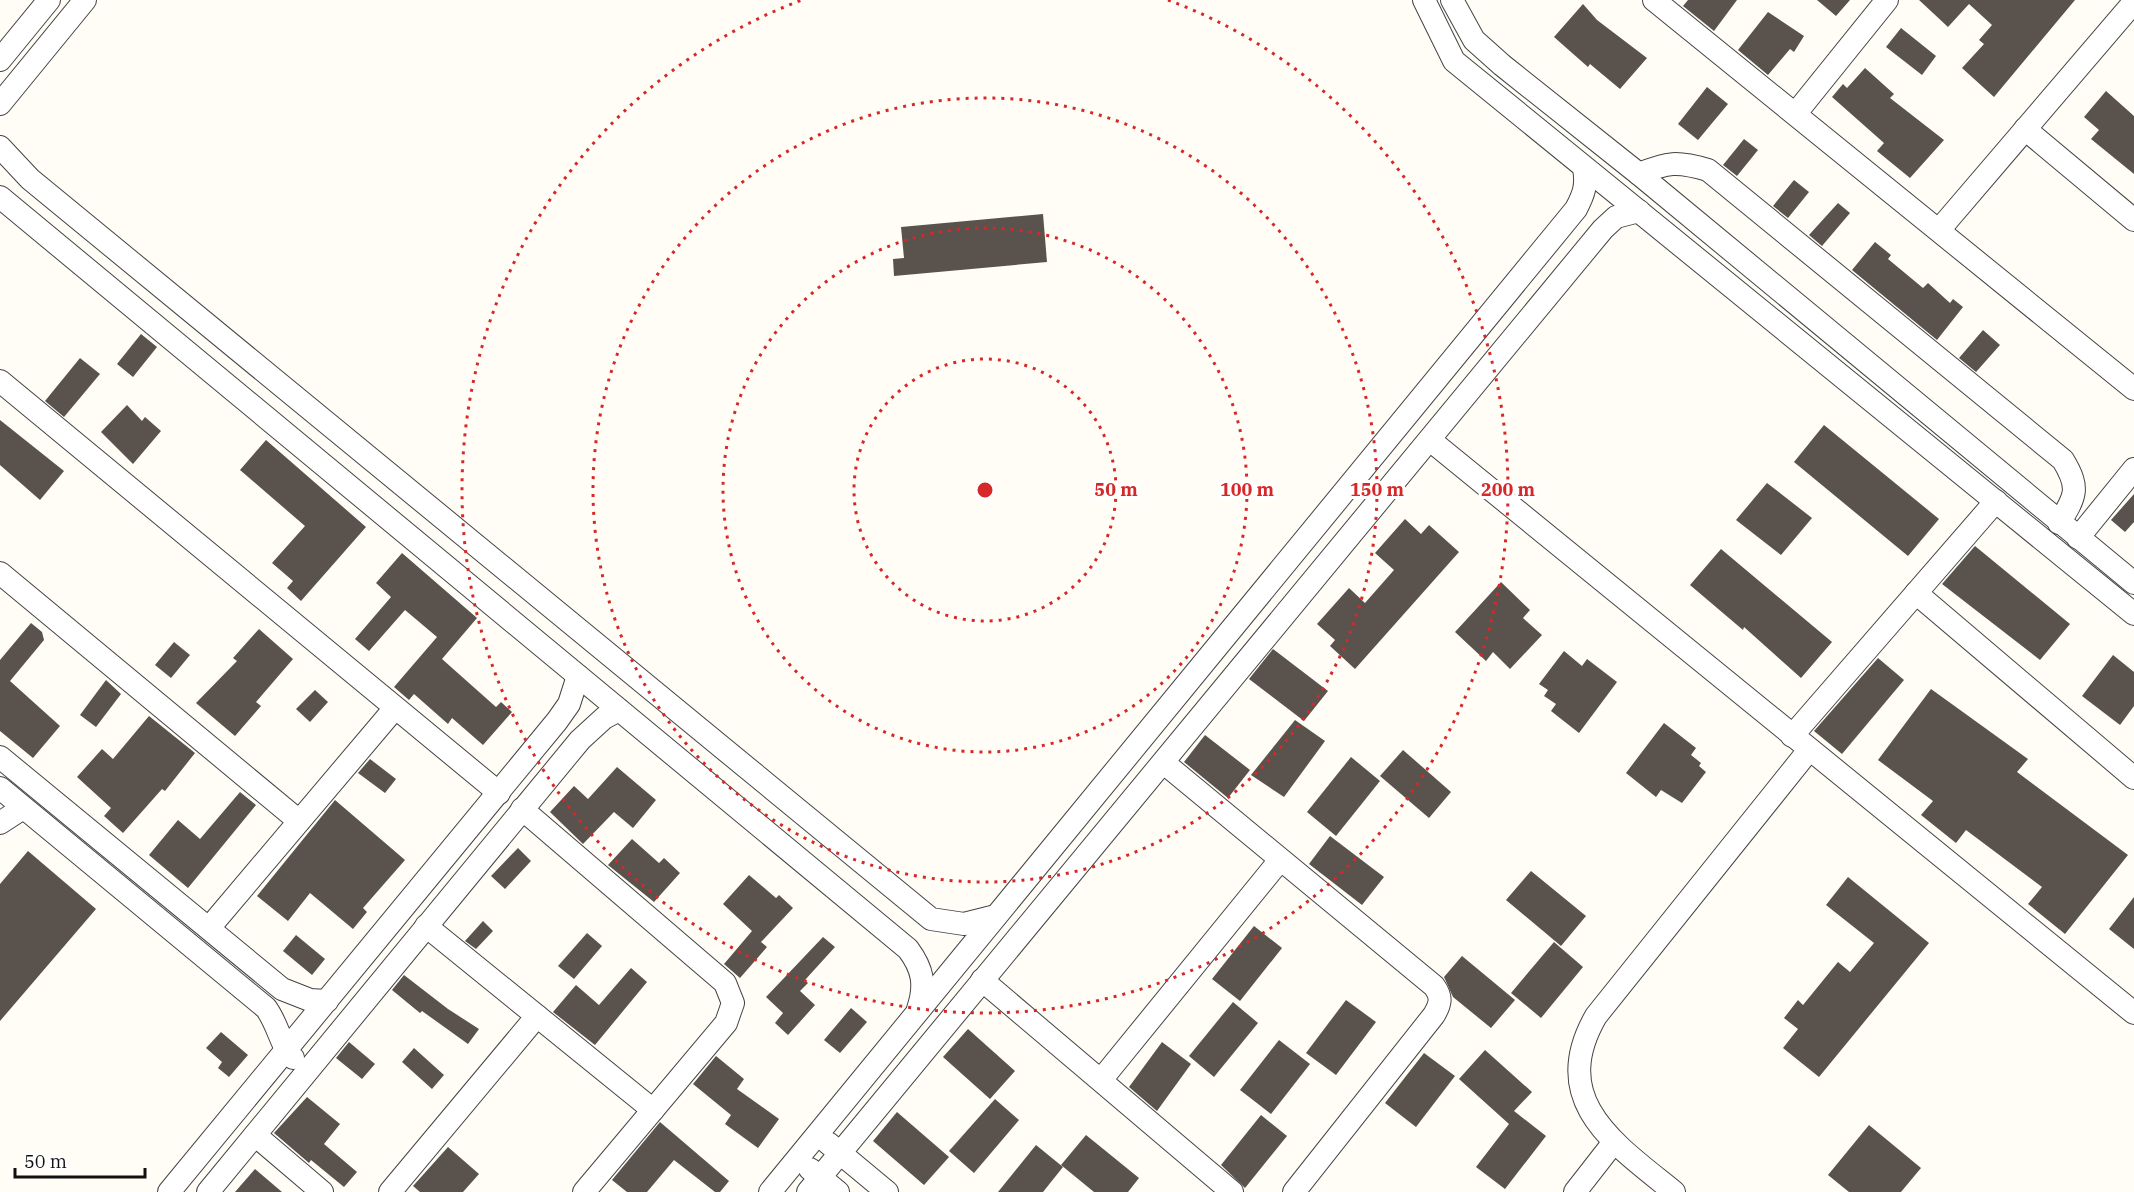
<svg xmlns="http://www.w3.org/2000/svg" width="2134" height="1192" viewBox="0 0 2134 1192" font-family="'IBM Plex Serif',serif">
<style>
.building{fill:#5a524d}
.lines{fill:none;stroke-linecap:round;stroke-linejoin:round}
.minor-casing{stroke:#444;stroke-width:24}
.minor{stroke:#fff;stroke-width:22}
.ring{fill:none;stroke:#d62828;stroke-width:3;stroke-dasharray:3 6}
.centre{fill:#d62828;stroke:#fff;stroke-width:3}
.ring-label{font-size:18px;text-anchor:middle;font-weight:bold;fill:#d62828;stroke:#fff;stroke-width:6;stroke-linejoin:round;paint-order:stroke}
</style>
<rect width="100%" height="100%" fill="#fffdf5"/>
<!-- building -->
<g class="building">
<polygon points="1688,0 1737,0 1714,31 1683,6"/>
<polygon points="1817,0 1850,0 1836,16"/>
<polygon points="1919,0 2075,0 1994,97 1962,68 1984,44 1979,40 1992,25 1969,4 1948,27"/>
<polygon points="1583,4 1597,20 1647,58 1620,89 1590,64 1588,67 1554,37"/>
<polygon points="1768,12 1804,36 1794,52 1790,49 1768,75 1738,50"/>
<polygon points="1901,28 1936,56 1922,75 1886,47"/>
<polygon points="1865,68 1894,94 1890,98 1944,140 1910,178 1877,151 1884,143 1832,97 1843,84 1847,88"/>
<polygon points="1707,87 1728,104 1698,140 1678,124"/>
<polygon points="2106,91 2134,116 2134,174 2091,139 2099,130 2084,117"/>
<polygon points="1744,139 1758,150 1737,176 1723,165"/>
<polygon points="1794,180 1809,192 1788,218 1773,206"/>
<polygon points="1838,203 1850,213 1822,246 1809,235"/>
<polygon points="1043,214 1047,262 894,276 893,259 904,258 901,227"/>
<polygon points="1875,242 1891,255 1888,259 1923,288 1928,283 1950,303 1953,299 1963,307 1937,340 1852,270"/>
<polygon points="1983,330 2000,345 1976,372 1959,358"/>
<polygon points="141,334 157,347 133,377 117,364"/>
<polygon points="80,358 100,374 64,417 45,401"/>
<polygon points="127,405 142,421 145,417 161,431 133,464 101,432"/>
<polygon points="0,420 64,471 40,500 0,465"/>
<polygon points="1824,425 1939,519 1908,556 1794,462"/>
<polygon points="266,440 366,527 301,601 287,588 293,581 272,563 305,526 240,470"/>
<polygon points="1767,483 1812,518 1781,555 1736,520"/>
<polygon points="2134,494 2134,522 2125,532 2111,520"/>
<polygon points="1405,519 1421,534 1429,525 1459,552 1355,669 1330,646 1335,640 1317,624 1349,588 1365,603 1394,570 1375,553"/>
<polygon points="1975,546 2070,624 2040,660 1942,584"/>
<polygon points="1721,549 1832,642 1801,678 1744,627 1743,630 1690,585"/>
<polygon points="402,553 477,618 442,659 496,707 501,702 512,712 483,745 452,718 448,724 414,694 409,700 394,687 437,637 405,610 369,651 355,639 391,597 376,583"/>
<polygon points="1501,582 1530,610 1523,618 1542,635 1510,669 1493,652 1486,661 1455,632"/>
<polygon points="31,623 42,632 44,640 10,681 60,726 33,758 0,731 0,660"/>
<polygon points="259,629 293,659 256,702 261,706 235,736 196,703 237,661 233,658"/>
<polygon points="174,642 190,655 171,678 155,665"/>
<polygon points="1273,649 1328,691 1304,721 1249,679"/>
<polygon points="1564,651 1582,666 1587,659 1617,682 1579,733 1551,711 1556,704 1544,696 1548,690 1539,684"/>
<polygon points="2113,655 2134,672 2134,706 2120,725 2082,696"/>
<polygon points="1878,658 1904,680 1842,754 1814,731"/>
<polygon points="106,680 121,694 96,727 80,715"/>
<polygon points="1931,689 2028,759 2017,772 2128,855 2065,934 2028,904 2042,887 1966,830 1956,843 1921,815 1933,801 1878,760"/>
<polygon points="315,690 328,702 310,722 296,709"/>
<polygon points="149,716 195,753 165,791 162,789 123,833 104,816 111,808 77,777 102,749 113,759"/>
<polygon points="1295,720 1325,741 1284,797 1251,775"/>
<polygon points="1664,723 1696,748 1691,755 1701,763 1699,766 1706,772 1682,803 1661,790 1656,797 1626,773"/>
<polygon points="1205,735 1250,770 1228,798 1184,762"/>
<polygon points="1403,750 1451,792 1429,818 1380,776"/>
<polygon points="1351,757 1380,781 1336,836 1307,812"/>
<polygon points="370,759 396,779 385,793 358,773"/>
<polygon points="617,767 656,800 633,828 614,812 583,844 550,812 574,786 588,799"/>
<polygon points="240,792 256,805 188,888 149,855 178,820 200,839"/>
<polygon points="335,800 405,860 363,908 367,912 353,929 310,893 288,921 257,896"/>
<polygon points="1330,836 1384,877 1362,905 1309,864"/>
<polygon points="632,839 659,863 664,858 680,873 654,902 608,865"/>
<polygon points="518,848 531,861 505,889 491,876"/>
<polygon points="28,851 96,909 0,1021 0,884"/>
<polygon points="1531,871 1586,916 1561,946 1506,900"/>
<polygon points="749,875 776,898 779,895 793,908 761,942 767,947 740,978 724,964 752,931 723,904"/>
<polygon points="1848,877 1929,943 1819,1077 1783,1048 1798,1029 1784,1018 1798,1000 1803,1005 1838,962 1850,972 1874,943 1826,905"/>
<polygon points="2134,897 2134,949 2109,929"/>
<polygon points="483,921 493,931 476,949 465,941"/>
<polygon points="1254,926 1282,948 1240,1001 1212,979"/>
<polygon points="587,933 602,946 574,979 558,966"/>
<polygon points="296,935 325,959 312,975 283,951"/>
<polygon points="823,937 835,947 805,980 808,983 800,991 815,1005 788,1035 775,1023 783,1013 766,997"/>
<polygon points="1554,942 1583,967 1541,1018 1511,993"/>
<polygon points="1462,956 1515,1000 1491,1028 1453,997 1444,977"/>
<polygon points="631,968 647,982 595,1045 553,1012 576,985 599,1005"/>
<polygon points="404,975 448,1009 479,1029 468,1044 422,1011 420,1013 392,990"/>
<polygon points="1346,1000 1376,1022 1336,1075 1306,1053"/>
<polygon points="1233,1002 1258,1023 1214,1077 1189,1056"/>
<polygon points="851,1008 867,1022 840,1053 824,1040"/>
<polygon points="968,1029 1015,1071 990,1099 943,1057"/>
<polygon points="221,1032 248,1055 229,1077 218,1068 222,1062 206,1048"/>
<polygon points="1279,1040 1310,1064 1271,1114 1240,1090"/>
<polygon points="349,1042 375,1064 362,1079 336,1058"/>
<polygon points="1162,1042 1191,1064 1157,1111 1129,1087"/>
<polygon points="414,1048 444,1075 432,1089 402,1062"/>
<polygon points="1485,1050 1532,1092 1514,1111 1546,1136 1505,1189 1476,1167 1509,1124 1459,1079"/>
<polygon points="1424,1053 1455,1076 1416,1127 1385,1103"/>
<polygon points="716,1056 744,1079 737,1089 779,1119 758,1148 725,1124 731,1115 693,1084"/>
<polygon points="307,1097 340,1124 324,1144 357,1172 344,1187 311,1160 309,1163 274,1133"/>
<polygon points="995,1099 1019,1120 974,1173 949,1151"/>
<polygon points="897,1112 949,1157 924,1185 873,1141"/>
<polygon points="1261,1115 1287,1136 1245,1188 1221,1165"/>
<polygon points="660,1122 729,1181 720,1192 715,1192 674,1160 647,1192 627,1192 612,1180"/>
<polygon points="1869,1125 1921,1168 1901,1192 1849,1192 1828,1175"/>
<polygon points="1086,1135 1139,1178 1128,1192 1094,1192 1061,1165"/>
<polygon points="1036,1145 1063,1167 1043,1192 998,1192"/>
<polygon points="448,1147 479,1174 463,1192 420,1192 413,1186"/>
<polygon points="255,1169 282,1192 235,1192"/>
</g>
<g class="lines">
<!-- minor casing -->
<g class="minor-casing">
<g id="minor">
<polyline points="1424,0 1454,61 2134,614"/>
<polyline points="1452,0 1474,40 1502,65 1639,174 2134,583"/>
<polyline points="1654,0 2134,389"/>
<polyline points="0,60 49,0"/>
<polyline points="0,104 85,0"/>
<polyline points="1796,113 1887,0"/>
<polyline points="2025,129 2134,220"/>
<polyline points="0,147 30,179 931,919 964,924 996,916"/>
<path d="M1639,174c29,-12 38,-13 69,-4l355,290c17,28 13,36 -4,63"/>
<path d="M0,197l908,752c15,20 18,36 10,60"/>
<polyline points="1939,230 2134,2"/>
<polyline points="0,381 499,793"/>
<polyline points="1430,440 2134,1013"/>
<polyline points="2078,538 2134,469"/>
<polyline points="0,573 299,821"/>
<polyline points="1916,593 2134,778"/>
<polyline points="1792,736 1996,501"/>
<polyline points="0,757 282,989 310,1000 327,1001"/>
<path d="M1164,763l270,223c8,11 7,17 0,29l-140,177"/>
<path d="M0,788l266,220c12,16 16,41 27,50"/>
<polyline points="522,809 725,983 733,1003 726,1023 584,1192"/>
<polyline points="0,823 23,808"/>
<polyline points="426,926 653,1110"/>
<polyline points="209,928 395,708"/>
<polyline points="982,980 1232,1192"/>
<polyline points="1101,1080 1280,860"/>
<polyline points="255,1135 322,1192"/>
<polyline points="828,1143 887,1192"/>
<polyline points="810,1169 838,1192"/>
<polyline points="169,1192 557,721 569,704 578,676"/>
<polyline points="208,1192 580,740 604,718 619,710"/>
<polyline points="390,1192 537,1016"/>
<path d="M770,1192l806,-983c8,-15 11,-24 8,-41"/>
<polyline points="808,1192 1603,229 1616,217 1639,211"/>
<polyline points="1575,1192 1614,1142"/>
<path d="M1674,1192c-59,-48 -127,-91 -78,-176l213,-266"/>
</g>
</g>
<!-- minor -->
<use href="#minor" class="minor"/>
</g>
<!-- distance rings -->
<g class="ring">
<circle cx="985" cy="490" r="131"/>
<circle cx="985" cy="490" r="262"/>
<circle cx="985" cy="490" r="392"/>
<path d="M1168 0A523 523 0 1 1 802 0"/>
</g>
<circle cx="985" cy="490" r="9" class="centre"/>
<g class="ring-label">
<text x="1116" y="496">50 m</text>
<text x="1247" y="496">100 m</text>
<text x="1377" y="496">150 m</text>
<text x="1508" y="496">200 m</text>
</g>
<!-- scale -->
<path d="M15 1168v9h130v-9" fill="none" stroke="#111111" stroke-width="3"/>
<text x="24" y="1168" font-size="18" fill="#111111" stroke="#ffffff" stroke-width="4.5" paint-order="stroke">50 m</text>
</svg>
